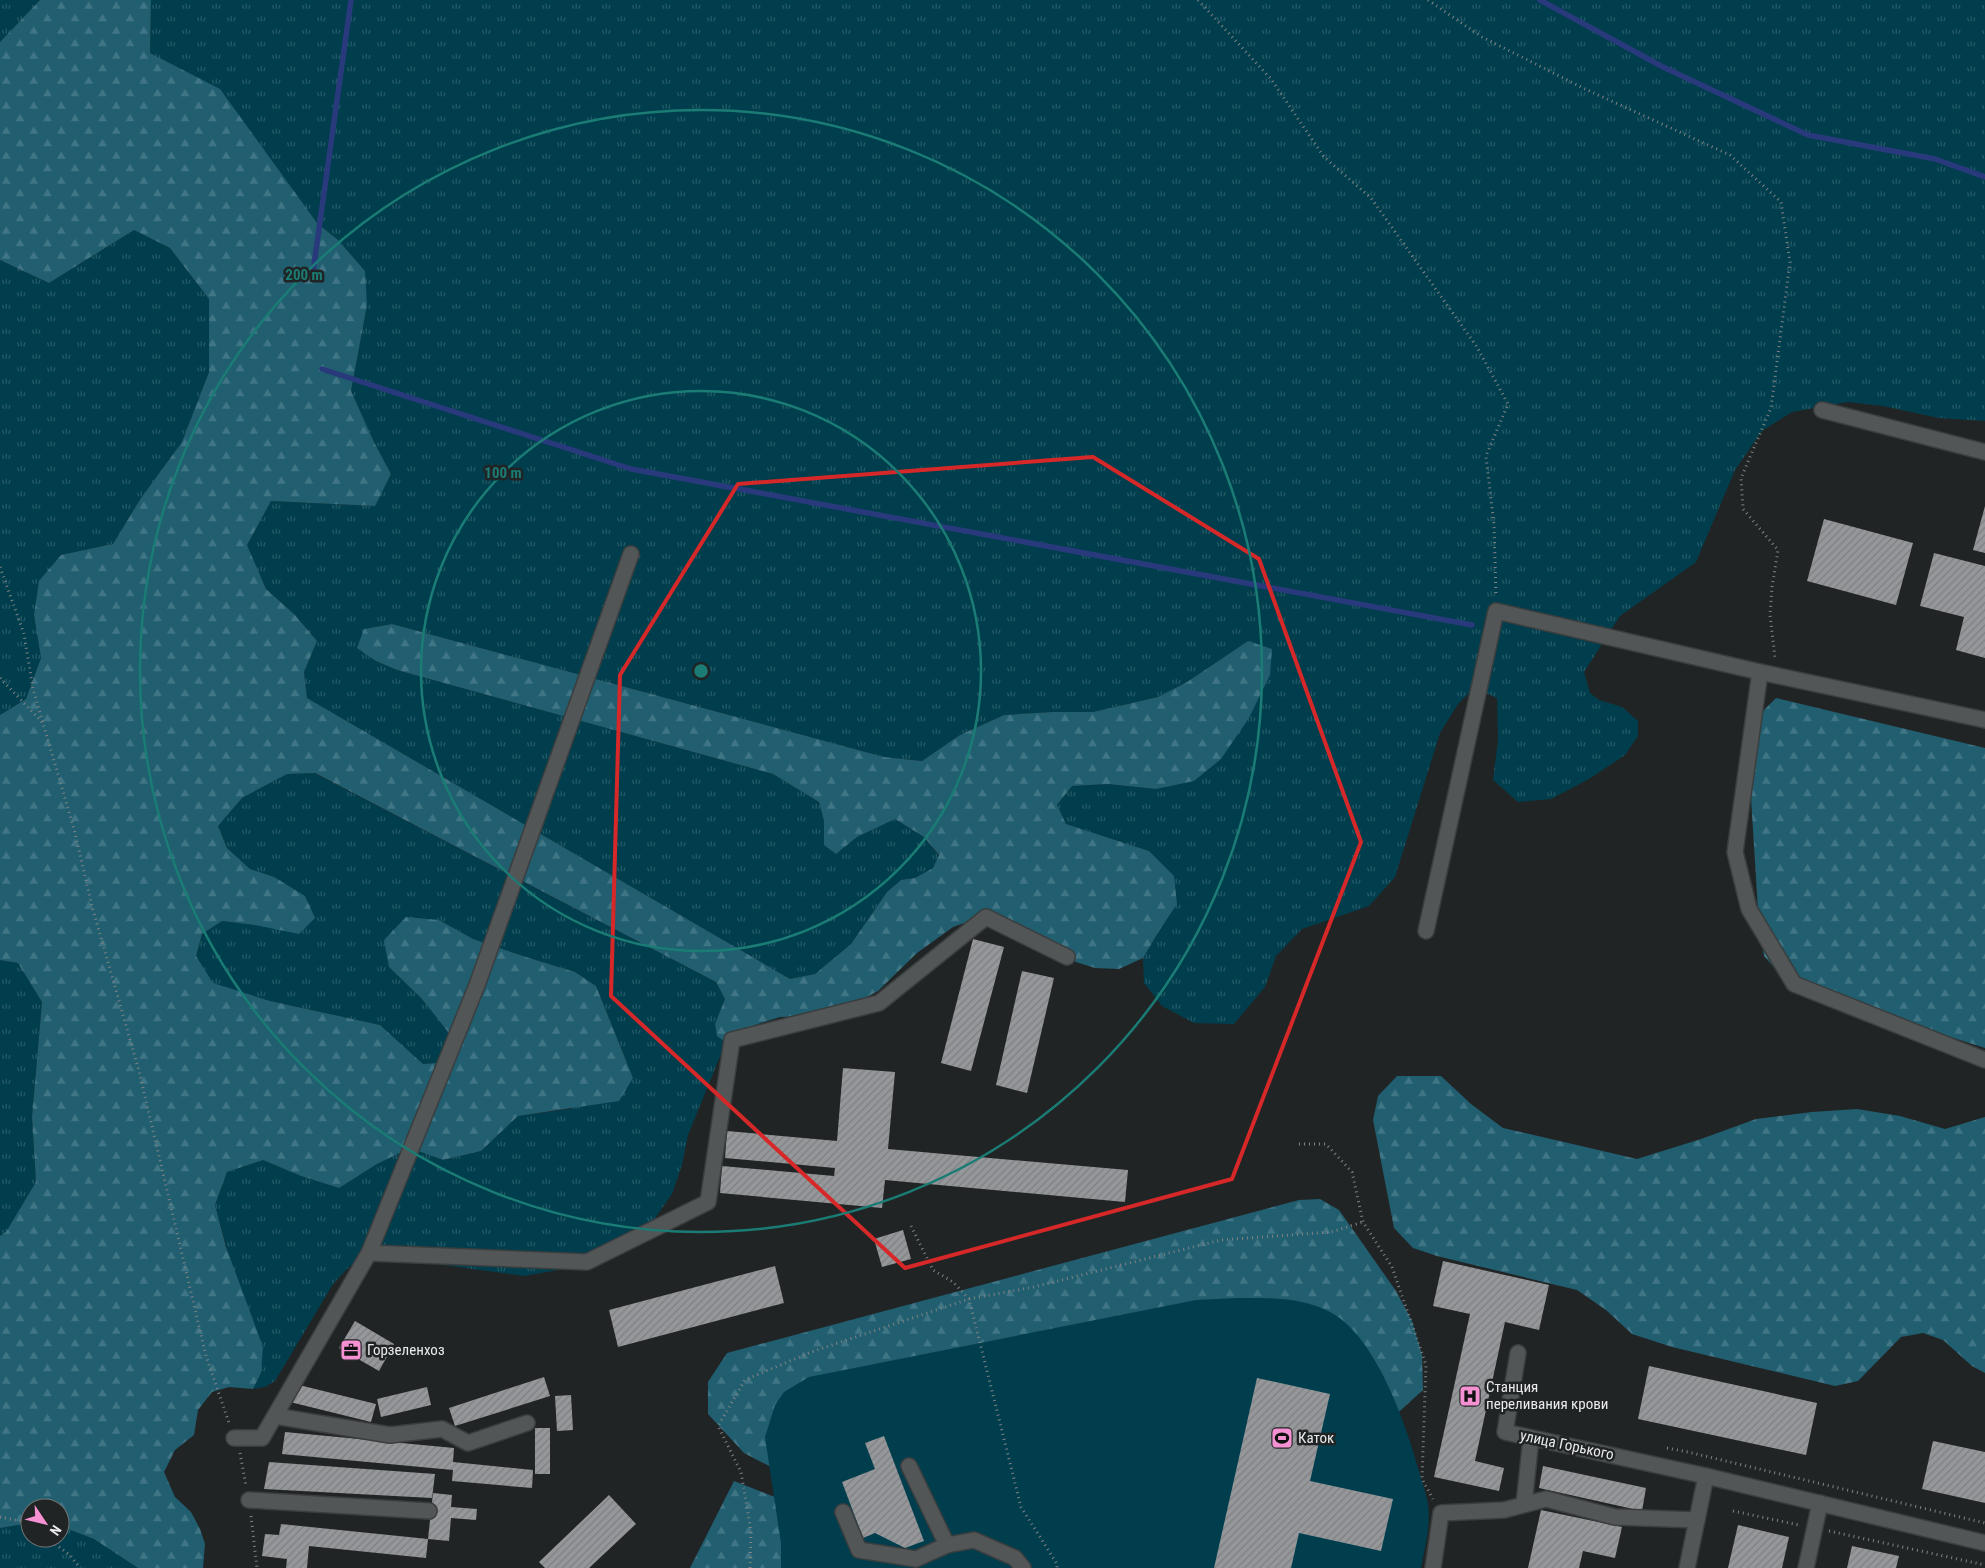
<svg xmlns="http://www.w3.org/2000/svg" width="1985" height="1568" viewBox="0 0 1985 1568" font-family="'Roboto Condensed',sans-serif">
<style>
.grass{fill:url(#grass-tufts)}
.forest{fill:url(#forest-firs)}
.green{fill:#003e4d}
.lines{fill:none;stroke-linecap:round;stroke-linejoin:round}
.stream{stroke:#293a7c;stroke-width:5.5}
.building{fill:url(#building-hatch)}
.minor-casing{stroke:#3b3e3f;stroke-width:18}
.path{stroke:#808384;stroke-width:3;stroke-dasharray:1 4;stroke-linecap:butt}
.minor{stroke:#535657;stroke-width:15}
.marked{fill:none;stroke:#d62828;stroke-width:4;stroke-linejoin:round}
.ring{fill:none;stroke:#1a7c74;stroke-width:2.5}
.labels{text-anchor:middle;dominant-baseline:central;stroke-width:5;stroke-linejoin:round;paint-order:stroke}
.poi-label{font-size:15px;fill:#e9ebec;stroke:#212425;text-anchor:start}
.street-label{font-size:15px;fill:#e9ebec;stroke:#212425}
.centre{fill:#1a7c74;stroke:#212425;stroke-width:2.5}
.ring-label{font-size:15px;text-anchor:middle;font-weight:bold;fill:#1a7c74;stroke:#212425;stroke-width:5;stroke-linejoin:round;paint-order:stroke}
</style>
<defs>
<pattern id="grass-tufts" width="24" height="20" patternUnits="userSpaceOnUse" patternTransform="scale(1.25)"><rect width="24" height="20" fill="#003e4d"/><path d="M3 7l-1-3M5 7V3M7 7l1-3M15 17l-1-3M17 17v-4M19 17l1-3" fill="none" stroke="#255a67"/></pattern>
<pattern id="forest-firs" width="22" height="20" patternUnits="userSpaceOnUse" patternTransform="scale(1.25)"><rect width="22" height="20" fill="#205e70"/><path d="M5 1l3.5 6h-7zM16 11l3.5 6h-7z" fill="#407585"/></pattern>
<pattern id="building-hatch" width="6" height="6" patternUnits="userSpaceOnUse" patternTransform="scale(1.25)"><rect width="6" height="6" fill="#95979a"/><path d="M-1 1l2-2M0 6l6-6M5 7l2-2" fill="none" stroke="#7d7f81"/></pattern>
</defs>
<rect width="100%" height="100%" fill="#212425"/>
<!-- grass -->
<g class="grass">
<polygon points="0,0 40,0 0,42"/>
<polygon points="151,0 1985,0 1985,421 1939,418 1883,406 1848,402 1792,412 1762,431 1735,470 1696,562 1620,616 1584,672 1590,693 1599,700 1622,707 1638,721 1638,736 1625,755 1589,779 1551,799 1518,802 1493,780 1498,740 1497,698 1474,688 1458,704 1440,733 1395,877 1369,906 1302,929 1276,956 1265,987 1234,1024 1194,1023 1162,1006 1144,983 1143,958 1159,931 1149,851 1066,824 1057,805 1072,786 1108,784 1156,789 1248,641 1187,682 1158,697 1093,712 1052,712 1004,715 960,735 922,761 884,757 392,624 364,629 376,661 397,670 773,774 819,802 824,821 824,845 836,854 857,837 895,819 924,837 939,856 933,868 915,878 901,880 887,892 851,944 815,974 790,979 307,698 304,672 317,641 294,614 266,589 247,545 271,501 374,506 391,474 374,442 351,391 367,305 338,240 317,223 182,70 150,53"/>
<polygon points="134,230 170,248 209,299 209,372 182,442 141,498 113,544 61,555 34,615 41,658 26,699 0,715 0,260 49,283"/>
<polygon points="314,773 716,982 725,999 715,1024 726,1042 688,1135 682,1165 672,1194 653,1221 587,1265 524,1276 378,1256 350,1266 333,1284 275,1381 265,1387 253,1389 261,1373 215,1205 227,1172 263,1160 301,1176 339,1188 377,1164 410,1148 443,1160 481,1151 518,1116 571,1109 633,1078 596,986 575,972 526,957 473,939 439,920 389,967 422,999 452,1037 449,1062 423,1064 380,1025 270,1001 213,984 196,956 202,934 222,921 255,925 274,877 250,869 227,848 218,826 242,798 287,774"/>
<polygon points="0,960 18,963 42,1002 32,1117 36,1182 6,1233 0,1236"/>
<polygon points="30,1523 30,1538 60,1538 60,1526 94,1539 138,1568 0,1568 0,1528"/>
</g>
<!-- forest -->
<g class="forest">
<polygon points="40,0 151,0 150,53 220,89 317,223 338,240 365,271 367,305 351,391 374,442 391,474 375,506 271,501 247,545 266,589 294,614 317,641 304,672 307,698 790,979 815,974 851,944 887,892 901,880 915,878 933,868 939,855 924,837 895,819 857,837 836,854 824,845 824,821 819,802 773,774 397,670 376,661 357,648 364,629 392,624 884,757 922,761 960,735 1004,715 1052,712 1093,712 1158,697 1187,682 1248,641 1272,649 1270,675 1249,718 1221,759 1194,781 1156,789 1108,784 1072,786 1057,805 1066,824 1149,851 1174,876 1177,904 1159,931 1143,958 1119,969 1095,968 1076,962 1047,940 1018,924 987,915 953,927 917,953 878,991 856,1003 807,1016 780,1017 755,1025 737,1037 726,1042 717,1036 715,1024 725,999 716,982 315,773 287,774 242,798 218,826 227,848 250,869 274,877 305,896 315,918 299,934 255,925 222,921 202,934 196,956 213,983 270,1001 380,1025 423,1064 448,1062 452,1037 422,999 389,967 384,940 406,917 439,920 473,939 526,957 575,972 596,986 633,1078 619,1101 518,1116 481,1151 443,1160 410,1148 377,1164 339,1188 301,1176 263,1160 227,1172 215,1205 226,1247 263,1347 261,1373 253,1389 229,1387 212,1392 198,1410 194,1435 175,1450 164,1472 175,1497 191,1512 200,1529 205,1544 203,1568 138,1568 94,1539 60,1526 60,1508 30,1508 30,1523 0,1528 0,1236 6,1232 36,1182 32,1117 42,1002 18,963 0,960 0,715 26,699 41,658 34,615 39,581 61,555 113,544 141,498 182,442 209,372 209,299 170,248 134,230 49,283 0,260 0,42"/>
<polygon points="1776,698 1985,748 1985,1048 1813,993 1779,973 1764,956 1759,927 1749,765 1751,733 1764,710"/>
<polygon points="1397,1076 1441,1076 1471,1104 1503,1128 1637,1159 1701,1139 1756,1119 1812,1112 1857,1109 1900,1116 1945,1129 1985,1117 1985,1373 1972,1366 1943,1340 1923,1333 1901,1337 1858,1381 1835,1386 1672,1347 1632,1334 1606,1310 1577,1290 1437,1256 1413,1248 1394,1228 1373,1120 1378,1096"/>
<polygon points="1320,1199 1339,1210 1396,1291 1412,1321 1422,1355 1423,1390 1391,1419 794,1479 744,1453 708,1414 708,1382 727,1353 1299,1200"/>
<polygon points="734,1481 816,1513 876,1568 690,1568"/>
</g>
<!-- green -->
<path class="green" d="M1237,1298c32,0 64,-1 93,14 46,24 76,112 89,159 3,11 7,22 9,33 3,21 -3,43 -7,64h-640v-25l-16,-106 10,-32 9,-13 25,-15 387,-77z"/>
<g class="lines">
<!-- stream -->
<g class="stream">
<polyline points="1540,0 1663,67 1808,135 1935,159 1985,177"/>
<polyline points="313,272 351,0"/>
<polyline points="322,369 631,469 1472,625"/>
</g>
</g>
<!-- building -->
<g class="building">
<polygon points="1985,506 1985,553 1973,550"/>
<polygon points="1824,519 1913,543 1896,605 1807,581"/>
<polygon points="1934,553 1985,566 1985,658 1956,650 1964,617 1920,606"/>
<polygon points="973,939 1004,947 971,1071 941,1063"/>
<polygon points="1022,971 1054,978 1027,1093 996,1085"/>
<polygon points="843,1068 895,1072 888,1149 1128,1170 1125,1202 885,1180 882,1208 720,1193 722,1166 834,1176 835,1168 725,1158 727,1131 837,1141"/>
<polygon points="903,1230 911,1259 882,1267 874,1239"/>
<polygon points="1443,1261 1549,1285 1539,1330 1505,1322 1475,1461 1504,1468 1499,1491 1434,1477 1470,1314 1433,1306"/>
<polygon points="775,1266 784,1303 618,1347 609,1310"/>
<polygon points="355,1321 394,1344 379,1371 339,1348"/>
<polygon points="1649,1366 1817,1403 1806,1455 1638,1419"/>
<polygon points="544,1377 550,1396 455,1426 449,1408"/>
<polygon points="1257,1378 1330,1394 1310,1481 1393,1499 1381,1551 1299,1533 1291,1568 1214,1568"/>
<polygon points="295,1384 376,1404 371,1422 290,1402"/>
<polygon points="427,1387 431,1405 381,1417 377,1399"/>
<polygon points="571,1395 573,1430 557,1431 555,1396"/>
<rect x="535" y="1428" width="15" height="46"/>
<polygon points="285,1432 454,1448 453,1462 533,1470 532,1488 452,1481 453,1470 282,1454"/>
<polygon points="884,1436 924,1541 905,1548 875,1533 863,1538 842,1482 875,1469 865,1443"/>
<polygon points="1933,1441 1985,1452 1985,1503 1922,1489"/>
<polygon points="269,1462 435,1474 432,1498 264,1489"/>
<polygon points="1543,1466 1646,1488 1642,1511 1539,1488"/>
<polygon points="433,1493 452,1495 451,1507 477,1509 476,1520 451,1518 449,1541 428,1539 426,1558 309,1546 307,1568 286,1568 287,1559 262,1556 265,1534 279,1535 281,1524 428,1539"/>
<polygon points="609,1495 636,1524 589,1568 545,1568 539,1562"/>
<polygon points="1541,1510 1622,1527 1615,1558 1583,1551 1579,1568 1528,1568"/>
<polygon points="1738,1525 1789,1537 1782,1568 1728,1568"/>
<polygon points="1852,1546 1899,1556 1896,1568 1847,1568"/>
</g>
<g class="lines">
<!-- minor casing -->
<g class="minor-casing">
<g id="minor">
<polyline points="1822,410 1985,452"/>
<polyline points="1760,672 1985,720"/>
<polyline points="1426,931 1496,611 1760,672 1735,852 1749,909 1794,984 1985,1060"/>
<polyline points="369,1253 587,1262 708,1202 732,1040 879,1003 986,917 1067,957"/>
<polyline points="1518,1353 1505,1432 1706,1476"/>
<polyline points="275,1416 390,1435 442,1429 468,1443 527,1423"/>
<polyline points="234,1438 262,1438 369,1253 477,985 631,554"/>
<polyline points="909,1466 947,1545"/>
<polyline points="249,1500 429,1511"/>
<polyline points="1524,1504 1531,1438"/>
<polyline points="843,1512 859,1550 916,1559 947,1545 974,1540 1015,1558 1023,1568"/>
<polyline points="1433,1568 1441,1513 1504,1510 1546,1499 1615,1517 1697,1520"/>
<polyline points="1687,1568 1706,1476 1985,1543"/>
<polyline points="1806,1568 1820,1503"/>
</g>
</g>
<!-- path -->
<g class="path">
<polyline points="1198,0 1271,79 1324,157 1371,198 1477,347 1508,404 1486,456 1494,525 1496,595"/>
<polyline points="1428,0 1482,37 1585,89 1730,155 1781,202 1790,262 1771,408 1741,478 1743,509 1778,550 1772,587 1770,615 1775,658"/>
<polyline points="0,567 24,634 33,689 74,829 92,906 139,1071 206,1356 229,1423"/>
<polyline points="0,678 43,723"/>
<polyline points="1299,1144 1326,1144 1352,1172 1363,1222 1392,1267 1426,1365 1422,1479 1433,1499"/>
<polyline points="911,1226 933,1270 953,1282 969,1299 1021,1507 1057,1564 1057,1568"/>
<polyline points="1667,1448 1688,1452 1985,1523"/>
<polyline points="240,1453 246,1486"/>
<polyline points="1733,1511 1799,1525"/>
<polyline points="251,1516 257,1568"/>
<polyline points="0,1517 25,1522 30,1525"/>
<polyline points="1829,1531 1985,1565"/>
<polyline points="47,1538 70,1555 80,1568"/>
<polyline points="750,1568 751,1531 741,1472 718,1426 745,1380 811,1352 969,1299 1034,1287 1221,1240 1331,1232 1363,1222"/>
</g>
<!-- minor -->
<use href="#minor" class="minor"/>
</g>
<!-- marked area -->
<path class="marked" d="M1093,457l166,102 102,283 -129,337 -327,89 -294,-272 9,-321 118,-191z"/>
<!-- distance rings -->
<g class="ring">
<circle cx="701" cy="671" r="280"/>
<circle cx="701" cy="671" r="561"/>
</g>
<!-- icons -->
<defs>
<g id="office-square" transform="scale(1.125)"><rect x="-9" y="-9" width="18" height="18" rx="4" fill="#f591d2" stroke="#212425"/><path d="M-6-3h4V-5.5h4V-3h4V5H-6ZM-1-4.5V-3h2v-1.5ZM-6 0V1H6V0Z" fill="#111"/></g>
<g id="hospital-square" transform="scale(1.125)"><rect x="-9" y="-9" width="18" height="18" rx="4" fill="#f591d2" stroke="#212425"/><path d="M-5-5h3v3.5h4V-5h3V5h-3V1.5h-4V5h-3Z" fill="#111"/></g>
<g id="stadium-square" transform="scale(1.125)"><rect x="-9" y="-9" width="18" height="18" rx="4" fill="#f591d2" stroke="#212425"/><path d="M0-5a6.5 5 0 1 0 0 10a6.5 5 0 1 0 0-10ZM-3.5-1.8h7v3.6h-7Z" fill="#111"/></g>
</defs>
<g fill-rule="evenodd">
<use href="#office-square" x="351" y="1350"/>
<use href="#hospital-square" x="1470" y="1396"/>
<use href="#stadium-square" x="1282" y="1438"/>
</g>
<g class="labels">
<!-- poi labels -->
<g class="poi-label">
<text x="367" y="1350">Горзеленхоз</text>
<text x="1486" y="1387">Станция<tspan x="1486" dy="17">переливания крови</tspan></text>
<text x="1298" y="1438">Каток</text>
</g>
<!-- street labels -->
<g class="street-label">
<text transform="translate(1567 1445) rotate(12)">улица Горького</text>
</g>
</g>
<circle cx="701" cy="671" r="8" class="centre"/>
<g class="ring-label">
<text x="304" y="280">200 m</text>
<text x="503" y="478">100 m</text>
</g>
<!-- north arrow -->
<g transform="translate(45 1523) rotate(125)"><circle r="24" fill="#212425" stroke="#717475"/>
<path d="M0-4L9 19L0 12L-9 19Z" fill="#f591d2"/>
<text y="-8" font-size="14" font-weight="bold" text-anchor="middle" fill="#e9ebec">N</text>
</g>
</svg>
